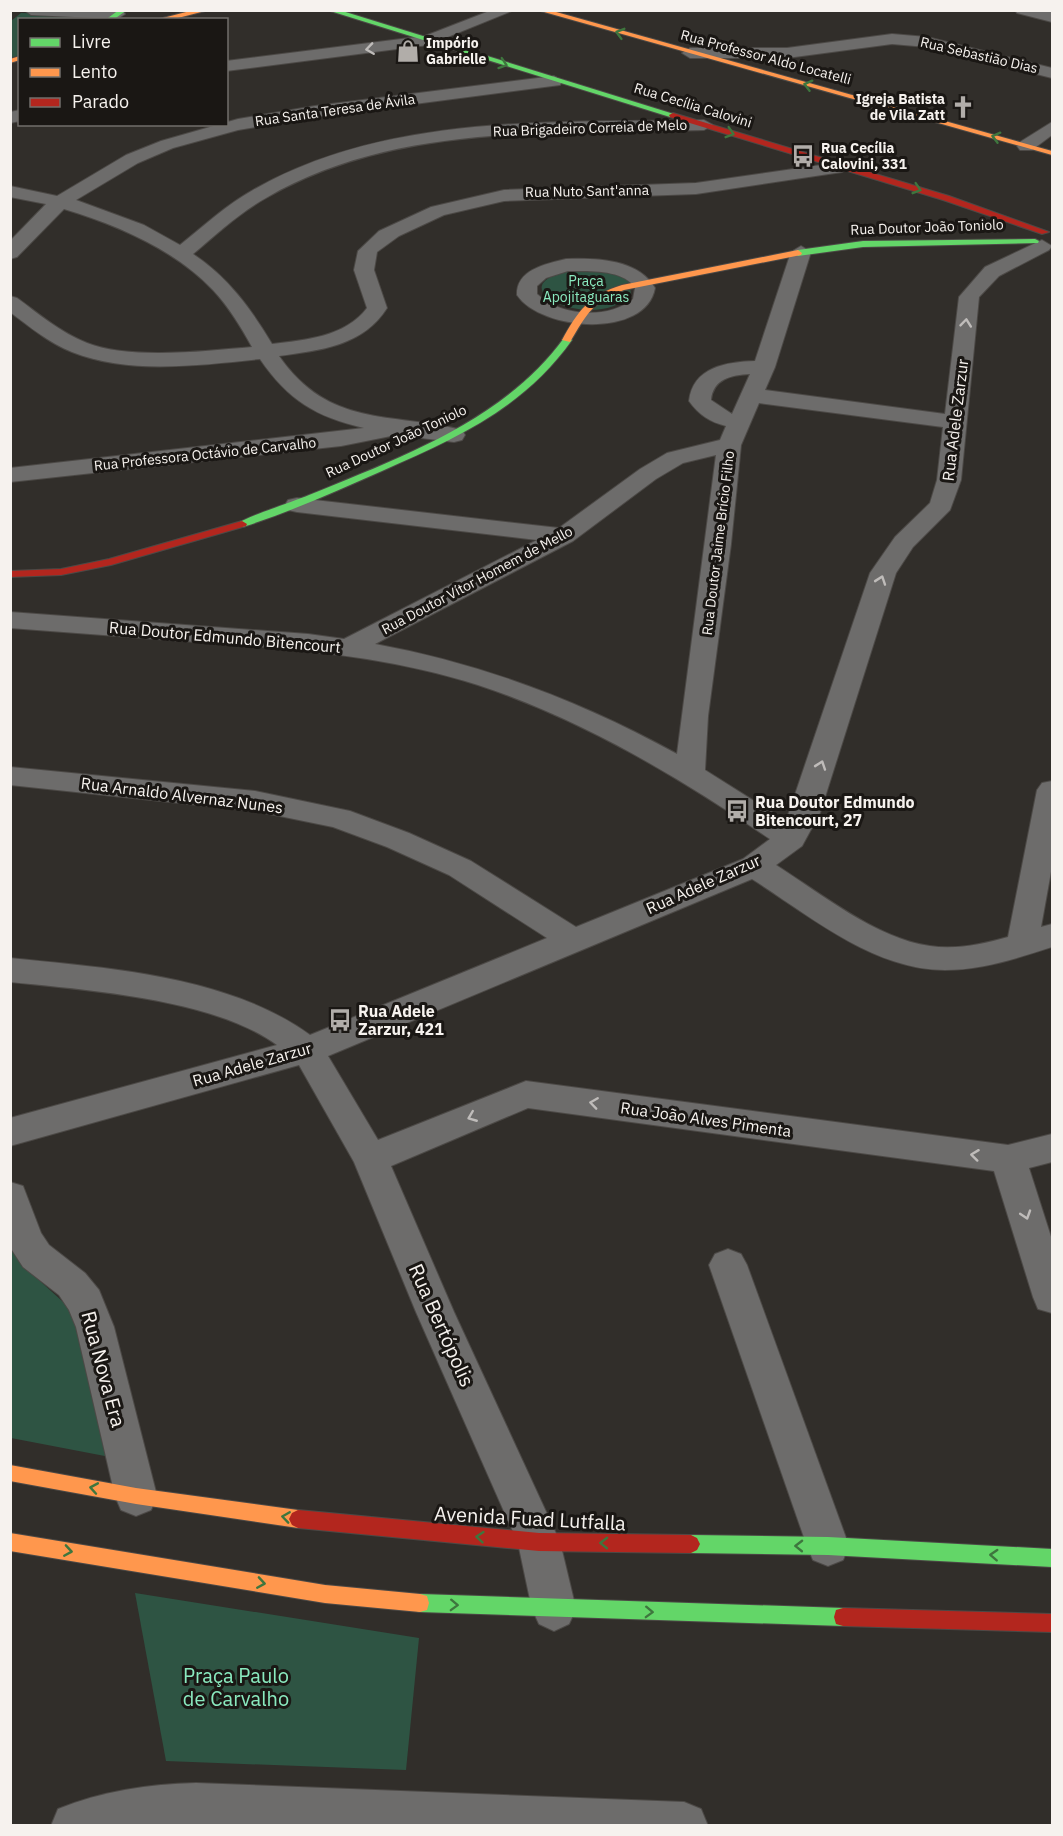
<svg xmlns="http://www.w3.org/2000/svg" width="1063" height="1836" viewBox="0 0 1063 1836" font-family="'IBM Plex Sans',sans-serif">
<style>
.green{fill:#2e5443}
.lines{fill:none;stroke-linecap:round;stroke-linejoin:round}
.street-casing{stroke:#4c4946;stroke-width:2}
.fast-casing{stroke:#4c4946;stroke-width:2}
.slow-casing{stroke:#4c4946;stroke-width:2}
.jam-casing{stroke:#4c4946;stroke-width:2}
.street{fill:#6d6c6b;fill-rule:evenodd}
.fast{fill:#63d668;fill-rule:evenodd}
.slow{fill:#ff974d;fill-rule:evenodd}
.jam{fill:#b3261e;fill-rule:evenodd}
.oneway{stroke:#3e763e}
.oneway2{stroke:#bfbcba}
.labels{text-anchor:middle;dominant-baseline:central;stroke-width:6;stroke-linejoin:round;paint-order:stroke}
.far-poi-label{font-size:14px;font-weight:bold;fill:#f6f2ee;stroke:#1a1714;text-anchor:start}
.far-street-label{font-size:14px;fill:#f6f2ee;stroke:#1a1714}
.far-park-label{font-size:14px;fill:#8aeabf;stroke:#1a1714}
.street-label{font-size:16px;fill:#f6f2ee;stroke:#1a1714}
.poi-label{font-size:16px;font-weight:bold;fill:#f6f2ee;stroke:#1a1714;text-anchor:start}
.near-street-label{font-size:20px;fill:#f6f2ee;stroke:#1a1714}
.near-park-label{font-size:20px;fill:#8aeabf;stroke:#1a1714}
</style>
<rect width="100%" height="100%" fill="#312e2a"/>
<!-- green -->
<g class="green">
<polygon points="21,13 113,15 104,19 20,20 19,55 11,58 11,21"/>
<path d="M587,268l35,8 7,5 2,13c-36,43 -153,-13 -44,-26z"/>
<polygon points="10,1224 30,1272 73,1311 110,1457 11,1438"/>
<polygon points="135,1593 419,1638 406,1770 166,1761"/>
</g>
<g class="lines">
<!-- street casing -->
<g class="street-casing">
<g id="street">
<polygon points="24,10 121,10 125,14 117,19 31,15"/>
<polygon points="492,10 514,10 428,45 226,71 226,61 425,36"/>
<polygon points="1015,10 1052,12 1052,22 1017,13"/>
<polygon points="892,34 927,37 1052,68 1052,78 927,47 892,44 787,58 690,58 682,53 690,48 787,48"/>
<path d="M554,76l8,5 -2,4 -245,32 -77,13 -65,18 -35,15 -62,37 68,25 36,20c24,-19 46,-40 73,-55 135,-77 301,-67 451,-70l9,5 -9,5c-145,4 -308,-8 -438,68 -27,15 -49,36 -73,56 35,23 58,55 79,90 33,-4 73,-7 95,-36l-13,-38 4,-19 21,-20 52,-24 73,-17 192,-7 146,-21 9,5 -9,5 -146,22 -192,7 -60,14 -45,21 -22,16 -3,18 13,38c-24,38 -66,42 -108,48 50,72 111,56 183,74l3,5 -3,5 -8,2 -58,-7 -55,11 -331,36v-14l354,-40c-48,-11 -76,-28 -104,-69 -59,6 -131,16 -188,-7 -23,-9 -42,-25 -62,-40v-16l7,2c22,16 44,35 70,45 42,17 120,8 165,4 -11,-20 -23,-40 -39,-57 -39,-41 -96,-65 -149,-81l-47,48 -7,2v-18l36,-37 -36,-7v-11l47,10 69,-41 35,-14 77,-22 77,-13z"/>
<polygon points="20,110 20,121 10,123 10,112"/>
<polygon points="1052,122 1052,135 1032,150 1020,150 1017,146 1020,142"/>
<path d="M1042,240l10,6 -3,4 -50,26 -20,21 -18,183 -11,30 -37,37 -17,26 -76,240 -18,33 -26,19c44,28 101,74 154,81 26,4 53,-2 78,-9l29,-147 5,-7 10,-2v85l-11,61 11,-3v23c-34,11 -70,23 -107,23 -72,0 -136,-55 -193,-91l-424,177 50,84 148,-59 482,64 44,-11v28l-23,6 23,72v73l-14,-4 -5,-12 -39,-126 -466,-63 -137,58 63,146 106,230 16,67 -7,15 -15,7 -15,-7 -7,-15 -14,-66 -102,-231 -62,-150 -55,-97 -289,81v-28l267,-73c-63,-46 -189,-55 -267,-63v-24c98,10 219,18 300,77l237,-97 -98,-63 -62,-28 -54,-20 -78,-16 -245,-26v-18l245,24 95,20 59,22 62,28 105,66 167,-68 27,-20c-92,-62 -186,-119 -292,-154 -87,-28 -178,-36 -268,-42 -67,-5 -133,-10 -200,-15v-16l298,22 36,5 193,-99 -240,-28 -9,-2 -3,-5 3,-5 9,-2 262,30 81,-59 27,-16 53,-13 6,-14c-16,-4 -27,-11 -37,-25 4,-34 37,-39 66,-40l36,-109 10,-6 10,6 -36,115 -10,23 180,24 14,-117 26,-30zM750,374l-18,40 -21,-14c2,-21 20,-25 39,-26zM759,403l184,24 -6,53 -7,23 -35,34 -25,36 -84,248 -81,-51 3,-54 23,-172 10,-99zM716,455l-39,299c-96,-53 -194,-90 -302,-110l198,-103 83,-62 27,-16z"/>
<path d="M566,259c31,-1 72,0 89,29 -9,51 -114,43 -138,7 -1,-25 28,-31 49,-36zM568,271c19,0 56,-2 67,17l-2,11c-26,21 -73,17 -96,-5v-8l9,-8z"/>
<polygon points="10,1182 23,1186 41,1233 49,1245 85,1273 99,1290 114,1327 157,1496 151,1510 136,1516 121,1510 115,1496 76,1327 69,1310 59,1295 23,1267 10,1247"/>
<polygon points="728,1249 741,1254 747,1265 849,1546 843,1560 828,1566 813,1560 807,1546 709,1265 715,1254"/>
<path d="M196,1783l488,19 17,7 7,17h-657l7,-17c44,-18 91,-25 138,-26z"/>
</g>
</g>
<!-- fast casing -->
<g class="fast-casing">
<g id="fast">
<polygon points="119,10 127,10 113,20 105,20"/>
<polygon points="327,10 339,10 677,115 670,117"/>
<polygon points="1035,239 1039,241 1038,243 863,247 798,256 794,253 798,250 863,241"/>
<path d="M567,337l5,3c-49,69 -116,98 -190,131 -45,20 -90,40 -136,55l-4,1 -5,-3c10,-8 56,-22 72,-29 90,-37 196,-75 255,-157z"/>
<polygon points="691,1535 828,1537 1052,1549 1052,1567 828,1555 691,1553 685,1550 682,1544 685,1538"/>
<polygon points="420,1594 843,1608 850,1610 852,1617 850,1624 843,1626 420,1612 413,1610 411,1603 413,1596"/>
</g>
</g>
<!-- slow casing -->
<g class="slow-casing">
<g id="slow">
<polygon points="194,10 209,10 170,20 155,20"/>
<polygon points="537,10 549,10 1052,151 1052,155"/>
<polygon points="20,56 20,60 10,63 10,59"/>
<path d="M798,250l4,3 -1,2 -177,35c-32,12 -37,24 -54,52l-8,-2c16,-29 27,-45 60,-55z"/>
<polygon points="10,1465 136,1488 298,1510 304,1513 307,1519 304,1525 298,1528 136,1504 10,1481"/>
<polygon points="10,1533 325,1585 420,1594 427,1596 429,1603 427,1610 420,1612 325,1603 10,1551"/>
</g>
</g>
<!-- jam casing -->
<g class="jam-casing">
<g id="jam">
<polygon points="673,113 949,196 1049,232 1042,234 943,200 670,117 669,115"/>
<polygon points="242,521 247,524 246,526 111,565 61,575 10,577 10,571 61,569 109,559"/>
<polygon points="298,1510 539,1533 691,1535 697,1538 700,1544 697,1550 691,1553 539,1551 298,1528 292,1525 289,1519 292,1513"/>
<polygon points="843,1608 1052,1614 1052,1632 843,1626 836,1624 834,1617 836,1610"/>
</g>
</g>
<!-- street -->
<use href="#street" class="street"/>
<!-- fast -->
<use href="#fast" class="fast"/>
<!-- slow -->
<use href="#slow" class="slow"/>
<!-- jam -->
<use href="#jam" class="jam"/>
</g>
<!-- one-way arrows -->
<defs><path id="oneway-chevron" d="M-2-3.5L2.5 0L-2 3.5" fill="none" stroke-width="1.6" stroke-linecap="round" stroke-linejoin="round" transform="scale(1.5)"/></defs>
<g class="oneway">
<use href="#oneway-chevron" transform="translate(620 33) rotate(-164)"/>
<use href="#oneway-chevron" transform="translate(503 64) rotate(18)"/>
<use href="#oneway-chevron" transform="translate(808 85) rotate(-165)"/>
<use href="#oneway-chevron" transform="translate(730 133) rotate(17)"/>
<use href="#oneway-chevron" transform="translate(996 137) rotate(-165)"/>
<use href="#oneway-chevron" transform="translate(917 189) rotate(17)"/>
<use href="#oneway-chevron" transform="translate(94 1488) rotate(-170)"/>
<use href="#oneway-chevron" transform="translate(286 1517) rotate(-172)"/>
<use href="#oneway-chevron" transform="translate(480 1537) rotate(-175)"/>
<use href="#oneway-chevron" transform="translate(604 1543) rotate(-179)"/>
<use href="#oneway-chevron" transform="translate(799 1546) rotate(-179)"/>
<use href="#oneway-chevron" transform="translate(68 1551) rotate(9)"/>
<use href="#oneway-chevron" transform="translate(994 1555) rotate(-177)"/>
<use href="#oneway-chevron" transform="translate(261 1583) rotate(9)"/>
<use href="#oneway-chevron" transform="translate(454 1605) rotate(2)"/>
<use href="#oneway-chevron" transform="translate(649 1612) rotate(2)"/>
</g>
<g class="oneway2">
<use href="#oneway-chevron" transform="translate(370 49) rotate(172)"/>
<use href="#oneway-chevron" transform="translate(966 323) rotate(-84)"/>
<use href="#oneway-chevron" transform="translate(881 580) rotate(-71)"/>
<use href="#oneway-chevron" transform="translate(821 765) rotate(-71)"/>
<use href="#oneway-chevron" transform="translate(594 1103) rotate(-172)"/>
<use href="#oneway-chevron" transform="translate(472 1117) rotate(158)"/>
<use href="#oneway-chevron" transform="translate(975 1155) rotate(-173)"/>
<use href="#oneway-chevron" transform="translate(1026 1215) rotate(72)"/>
</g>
<!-- icons -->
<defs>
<g id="shop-bare" transform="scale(1.8)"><path d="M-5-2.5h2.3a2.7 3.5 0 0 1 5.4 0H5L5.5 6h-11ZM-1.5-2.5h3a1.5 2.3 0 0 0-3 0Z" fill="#b1ada9" stroke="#1a1714" stroke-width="2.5" paint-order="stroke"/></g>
<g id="church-bare" transform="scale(1.8)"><path d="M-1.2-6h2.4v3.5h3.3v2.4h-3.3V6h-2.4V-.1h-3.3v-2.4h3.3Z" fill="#b1ada9" stroke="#1a1714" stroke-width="2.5" paint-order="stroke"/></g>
<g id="bus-bare" transform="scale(1.8)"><path d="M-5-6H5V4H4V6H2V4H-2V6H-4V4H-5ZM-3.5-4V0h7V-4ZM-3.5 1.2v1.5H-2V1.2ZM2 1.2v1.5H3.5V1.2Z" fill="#b1ada9" stroke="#1a1714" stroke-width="2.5" paint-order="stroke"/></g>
</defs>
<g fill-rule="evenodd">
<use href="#shop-bare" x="408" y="51"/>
<use href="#church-bare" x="963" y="107"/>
<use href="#bus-bare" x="803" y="156"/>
<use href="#bus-bare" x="737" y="811"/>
<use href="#bus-bare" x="340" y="1020"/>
</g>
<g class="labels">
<!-- far-poi labels -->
<g class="far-poi-label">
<text x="426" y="43">Impório<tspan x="426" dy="16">Gabrielle</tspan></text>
<text x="945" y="99" text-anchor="end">Igreja Batista<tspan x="945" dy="16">de Vila Zatt</tspan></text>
<text x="821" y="148">Rua Cecília<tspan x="821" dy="16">Calovini, 331</tspan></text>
</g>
<!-- far-street labels -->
<g class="far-street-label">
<text transform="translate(979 55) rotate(13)">Rua Sebastião Dias</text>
<text transform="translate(766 57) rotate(15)">Rua Professor Aldo Locatelli</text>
<text transform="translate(693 105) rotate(17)">Rua Cecília Calovini</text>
<text transform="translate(335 110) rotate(-8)">Rua Santa Teresa de Ávila</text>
<text transform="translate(590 128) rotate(-2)">Rua Brigadeiro Correia de Melo</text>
<text transform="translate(587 191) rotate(-1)">Rua Nuto Sant'anna</text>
<text transform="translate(927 227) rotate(-2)">Rua Doutor João Toniolo</text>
<text transform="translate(396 441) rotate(-25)">Rua Doutor João Toniolo</text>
<text transform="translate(205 454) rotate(-6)">Rua Professora Octávio de Carvalho</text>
<text transform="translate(718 543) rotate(-83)">Rua Doutor Jaime Brício Filho</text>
<text transform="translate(477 580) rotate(-28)">Rua Doutor Vítor Homem de Mello</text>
</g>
<!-- far-park labels -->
<g class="far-park-label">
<text x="586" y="281">Praça<tspan x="586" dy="16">Apojitaguaras</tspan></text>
</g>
<!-- street labels -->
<g class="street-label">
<text transform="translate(955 420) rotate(-83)">Rua Adele Zarzur</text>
<text transform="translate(225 637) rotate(5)">Rua Doutor Edmundo Bitencourt</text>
<text transform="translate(182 795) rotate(7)">Rua Arnaldo Alvernaz Nunes</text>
<text transform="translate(703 884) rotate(-24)">Rua Adele Zarzur</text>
<text transform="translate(252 1064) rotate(-16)">Rua Adele Zarzur</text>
<text transform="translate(706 1119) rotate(8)">Rua João Alves Pimenta</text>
</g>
<!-- poi labels -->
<g class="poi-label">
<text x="755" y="802">Rua Doutor Edmundo<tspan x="755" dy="18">Bitencourt, 27</tspan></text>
<text x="358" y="1011">Rua Adele<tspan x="358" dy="18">Zarzur, 421</tspan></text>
</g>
<!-- near-street labels -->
<g class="near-street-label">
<text transform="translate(442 1325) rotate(66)">Rua Bertópolis</text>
<text transform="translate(104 1369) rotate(75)">Rua Nova Era</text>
<text transform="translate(530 1518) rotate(3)">Avenida Fuad Lutfalla</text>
</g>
<!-- near-park labels -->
<g class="near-park-label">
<text x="236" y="1675">Praça Paulo<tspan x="236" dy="23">de Carvalho</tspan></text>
</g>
</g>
<!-- border -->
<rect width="1063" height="1836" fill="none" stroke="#f6f2ee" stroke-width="24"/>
<!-- legend -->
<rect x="18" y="18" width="210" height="108" fill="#1a1714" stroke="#726f6b" stroke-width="1.5"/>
<rect x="30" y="38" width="30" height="9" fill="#63d668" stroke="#726f6b" stroke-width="1.5"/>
<text x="72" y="48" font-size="18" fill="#f6f2ee">Livre</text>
<rect x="30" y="68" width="30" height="9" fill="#ff974d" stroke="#726f6b" stroke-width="1.5"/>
<text x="72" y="78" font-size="18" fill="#f6f2ee">Lento</text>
<rect x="30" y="98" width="30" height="9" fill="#b3261e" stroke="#726f6b" stroke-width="1.5"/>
<text x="72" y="108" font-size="18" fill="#f6f2ee">Parado</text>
</svg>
